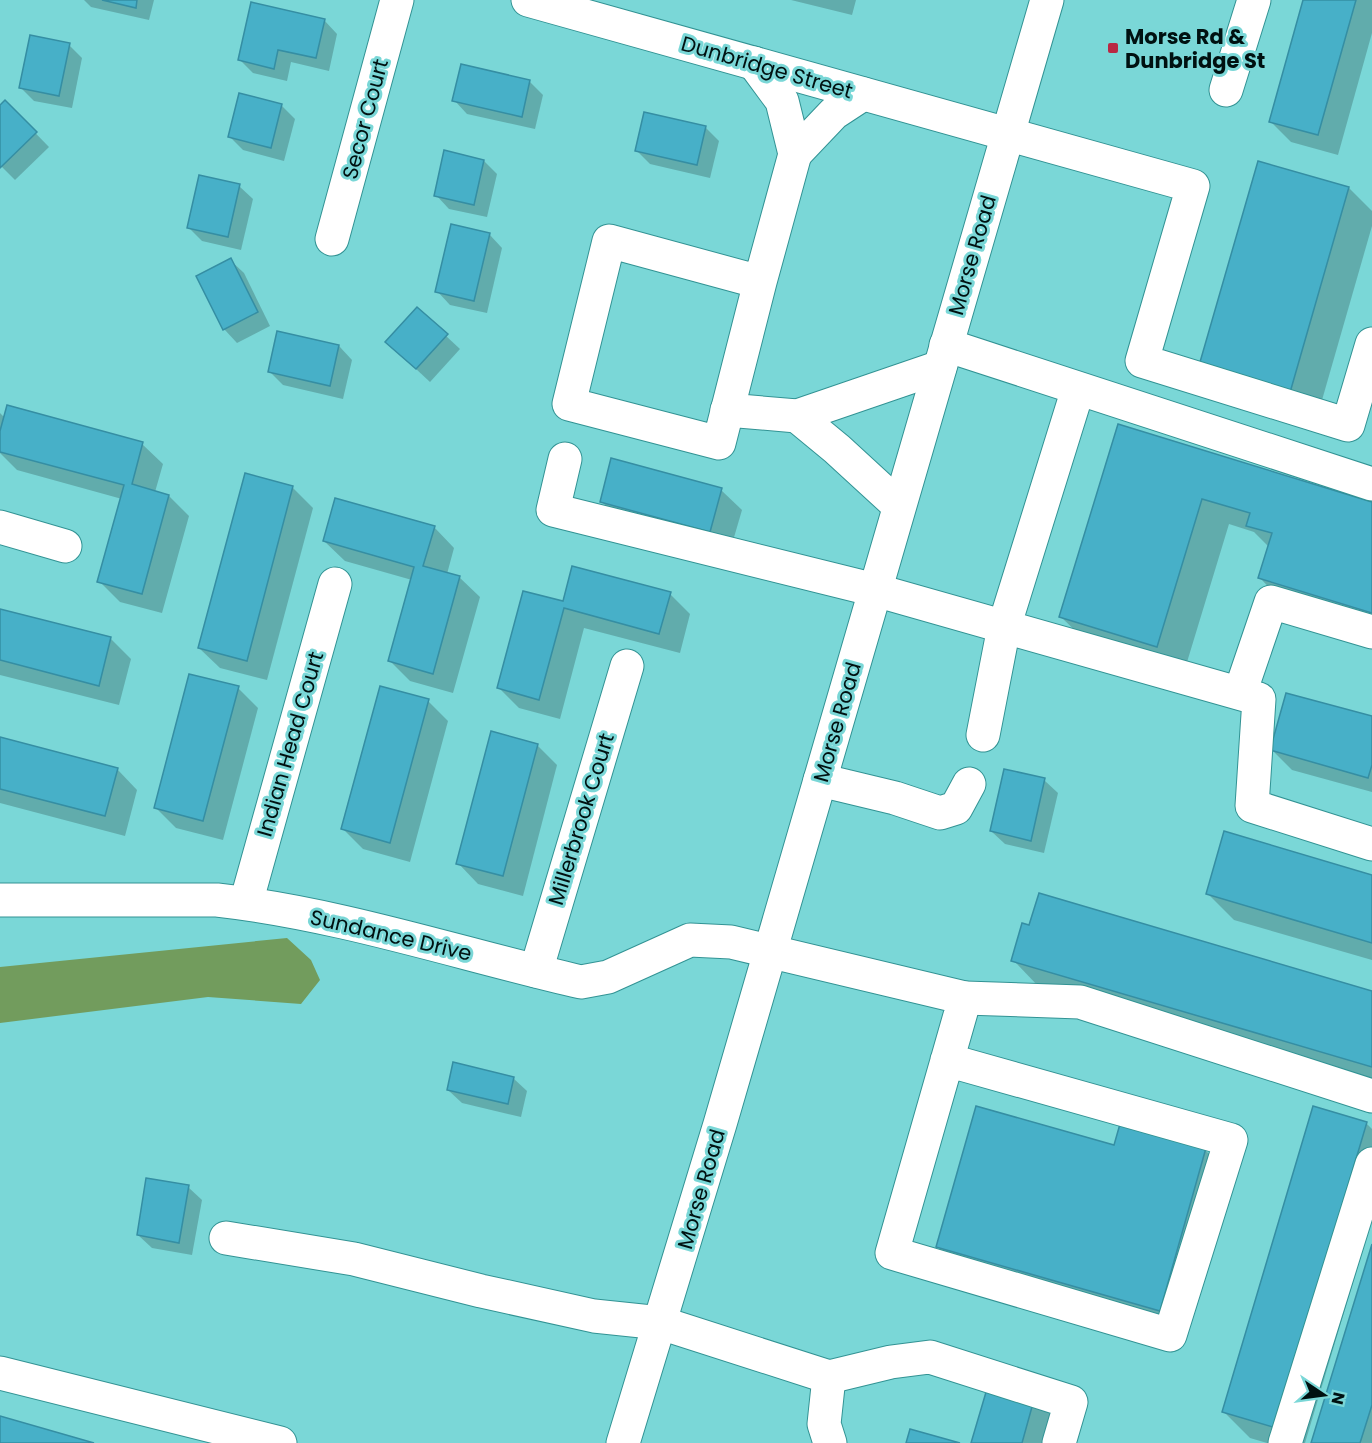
<svg xmlns="http://www.w3.org/2000/svg" width="1372" height="1443" viewBox="0 0 1372 1443" font-family="Poppins,sans-serif">
<style>
.forest{fill:#729c5d}
.shadow{fill:#0003}
.building{fill:#47b0c8;stroke:#358ea3;stroke-width:1.5}
.lines{fill:none;stroke-linecap:round;stroke-linejoin:round}
.minor-casing{stroke:#329394;stroke-width:35}
.major-casing{stroke:#329394;stroke-width:35}
.minor{stroke:#fff;stroke-width:33}
.major{stroke:#fff;stroke-width:33}
.poi-dot{fill:#b92844;stroke:#7ad7d7;stroke-width:2}
.labels{text-anchor:middle;dominant-baseline:central;stroke-width:6;stroke-linejoin:round;paint-order:stroke}
.poi-label{font-size:21px;font-weight:bold;fill:#011;stroke:#7ad7d7;text-anchor:start}
.street-label{font-size:21px;fill:#011;stroke:#7ad7d7}
</style>
<rect width="100%" height="100%" fill="#7ad7d7"/>
<!-- forest -->
<polygon class="forest" points="287,938 311,960 320,980 301,1004 208,997 0,1023 0,967"/>
<!-- shadow -->
<g class="shadow">
<polygon points="84,0 154,0 149,20 91,7"/>
<polygon points="791,0 856,0 852,15"/>
<polygon points="1305,0 1372,0 1372,33 1338,155 1291,142 1271,122"/>
<polygon points="324,20 337,34 329,71 291,62 287,81 253,73 240,60"/>
<polygon points="69,45 82,58 72,108 34,101 21,88"/>
<polygon points="529,81 543,95 535,129 467,114 454,100"/>
<polygon points="5,102 49,147 15,180 0,165 0,107"/>
<polygon points="281,105 295,119 284,161 243,150 230,137"/>
<polygon points="705,127 719,141 710,178 650,164 636,150"/>
<polygon points="484,161 497,174 487,217 449,209 436,195"/>
<polygon points="239,186 253,199 241,250 202,241 188,227"/>
<polygon points="1349,188 1372,211 1372,226 1316,421 1227,395"/>
<polygon points="489,234 502,248 487,313 450,305 437,291"/>
<polygon points="230,260 244,273 270,326 237,343 224,329"/>
<polygon points="417,309 460,349 430,382 401,355"/>
<polygon points="279,333 339,346 352,360 343,399 283,385 270,372"/>
<polygon points="0,413 5,418 142,444 163,464 155,492 169,496 189,516 162,613 120,602 99,581 122,499 17,470 0,453"/>
<polygon points="1119,426 1372,503 1372,631 1286,605 1260,578 1269,547 1254,532 1229,524 1184,672 1088,643 1061,617"/>
<polygon points="246,475 293,488 313,508 267,680 220,668 199,648"/>
<polygon points="721,490 742,510 730,551 622,522 601,501"/>
<polygon points="434,527 454,548 447,574 459,577 480,597 453,693 410,681 390,661 412,580 345,561 324,541"/>
<polygon points="670,594 690,614 680,653 584,628 560,719 519,708 499,688 564,603"/>
<polygon points="0,610 110,638 131,659 119,705 0,675"/>
<polygon points="238,688 258,708 223,840 176,828 155,807"/>
<polygon points="428,701 448,721 410,862 363,849 343,829"/>
<polygon points="1372,718 1372,792 1292,770 1271,749"/>
<polygon points="0,739 117,769 137,790 125,836 0,803"/>
<polygon points="537,745 557,765 523,896 478,884 458,863"/>
<polygon points="1044,780 1058,793 1044,853 1005,844 991,831"/>
<polygon points="1372,876 1372,960 1234,920 1207,893"/>
<polygon points="1013,960 1372,992 1372,1085 1039,987"/>
<polygon points="513,1078 527,1091 521,1117 462,1103 448,1090"/>
<polygon points="1366,1123 1372,1129 1372,1219 1305,1443 1267,1443 1250,1438 1223,1411"/>
<polygon points="1115,1147 1205,1150 1232,1176 1187,1336 964,1274 938,1247"/>
<polygon points="188,1187 202,1200 192,1255 152,1248 138,1235"/>
<polygon points="1372,1249 1372,1443 1313,1443"/>
<polygon points="1034,1397 1055,1418 1047,1443 973,1443"/>
</g>
<!-- building -->
<g class="building">
<polygon points="102,0 137,0 136,8"/>
<polygon points="1303,0 1356,0 1318,135 1269,122"/>
<polygon points="251,2 325,19 316,58 278,50 274,69 238,60"/>
<polygon points="30,35 70,43 59,96 19,88"/>
<polygon points="461,64 530,80 522,117 452,101"/>
<polygon points="239,93 282,104 271,148 228,137"/>
<polygon points="5,100 37,132 0,168 0,105"/>
<polygon points="644,112 706,126 697,165 635,151"/>
<polygon points="444,150 484,160 474,205 434,196"/>
<polygon points="1258,161 1349,187 1289,396 1198,369"/>
<polygon points="199,175 240,184 228,237 187,228"/>
<polygon points="451,224 490,233 474,301 435,292"/>
<polygon points="231,258 258,312 223,330 196,276"/>
<polygon points="417,307 448,334 416,369 385,342"/>
<polygon points="277,331 339,345 330,386 268,372"/>
<polygon points="7,405 143,442 132,484 169,495 142,594 97,582 124,485 0,452 0,431"/>
<polygon points="1118,424 1372,502 1372,613 1258,578 1272,533 1246,526 1250,513 1202,499 1157,647 1059,617"/>
<polygon points="611,458 722,488 710,532 600,502"/>
<polygon points="245,473 293,486 247,661 198,648"/>
<polygon points="335,498 435,526 423,566 460,576 433,674 388,661 414,567 323,541"/>
<polygon points="572,566 671,592 659,634 564,608 539,700 497,688 523,591 563,601"/>
<polygon points="0,609 111,637 99,686 0,660"/>
<polygon points="189,674 239,686 203,821 154,808"/>
<polygon points="380,686 429,699 390,843 341,829"/>
<polygon points="1286,693 1372,716 1372,765 1368,778 1270,750"/>
<polygon points="491,731 538,744 503,876 456,864"/>
<polygon points="0,737 118,768 105,816 0,789"/>
<polygon points="1004,769 1045,778 1031,841 990,831"/>
<polygon points="1224,831 1372,875 1372,943 1206,894"/>
<polygon points="1039,893 1372,991 1372,1067 1011,961 1022,923 1029,925"/>
<polygon points="453,1062 514,1077 508,1104 447,1090"/>
<polygon points="976,1106 1114,1145 1120,1124 1206,1148 1160,1311 936,1247"/>
<polygon points="1313,1106 1367,1122 1276,1428 1222,1412"/>
<polygon points="146,1178 189,1185 179,1243 137,1235"/>
<polygon points="1372,1244 1372,1405 1360,1443 1311,1443"/>
<polygon points="989,1382 1035,1396 1022,1443 971,1443"/>
<polygon points="0,1416 94,1443 0,1443"/>
<polygon points="910,1429 960,1443 906,1443"/>
</g>
<g class="lines">
<!-- minor casing -->
<g class="minor-casing">
<g id="minor">
<polyline points="528,0 1193,186 1142,361 1348,425 1372,344"/>
<polyline points="754,63 782,101 795,154 834,113 863,94"/>
<polyline points="1226,90 1254,0"/>
<polyline points="332,239 397,0"/>
<polyline points="760,282 609,241 569,404 719,443 760,282 795,154"/>
<polyline points="946,345 1372,484"/>
<polyline points="727,410 797,416 940,367"/>
<polyline points="797,416 837,449 899,506"/>
<polyline points="565,459 553,510 875,590 1259,699 1252,806 1372,844"/>
<polyline points="0,527 65,546"/>
<polyline points="1240,693 1271,602 1372,632"/>
<polyline points="983,735 1004,627 1078,389"/>
<polyline points="820,780 895,798 940,813 956,808 969,784"/>
<path d="M0,900h217c124,14 243,54 364,82l27,-5 82,-37 41,2 234,56 -73,255 278,82 61,-195 -284,-80"/>
<polyline points="246,903 335,584"/>
<polyline points="536,971 627,666"/>
<polyline points="965,998 1080,1002 1372,1096"/>
<polyline points="226,1238 354,1259 481,1291 594,1316 661,1323 829,1377 891,1362 930,1357 1071,1402 1059,1443"/>
<polyline points="0,1373 280,1443"/>
<polyline points="829,1377 824,1424 830,1443"/>
<polyline points="1285,1443 1372,1164"/>
</g>
</g>
<!-- major casing -->
<g class="major-casing">
<polyline id="major" points="623,1443 720,1124 1047,0"/>
</g>
<!-- minor -->
<use href="#minor" class="minor"/>
<!-- major -->
<use href="#major" class="major"/>
</g>
<!-- markers -->
<rect class="poi-dot" x="1107" y="42" width="12" height="12" rx="3"/>
<g class="labels">
<!-- poi labels -->
<g class="poi-label">
<text x="1125" y="36">Morse Rd &amp;<tspan x="1125" dy="24">Dunbridge St</tspan></text>
</g>
<!-- street labels -->
<g class="street-label">
<text transform="translate(767 67) rotate(16)">Dunbridge Street</text>
<text transform="translate(365 119) rotate(-75)">Secor Court</text>
<text transform="translate(972 255) rotate(-74)">Morse Road</text>
<text transform="translate(837 722) rotate(-74)">Morse Road</text>
<text transform="translate(290 744) rotate(-74)">Indian Head Court</text>
<text transform="translate(581 819) rotate(-73)">Millerbrook Court</text>
<text transform="translate(391 935) rotate(13)">Sundance Drive</text>
<text transform="translate(701 1189) rotate(-74)">Morse Road</text>
</g>
</g>
<!-- north arrow -->
<g transform="translate(1324 1395) rotate(103)" stroke="#7ad7d7" stroke-width="4.5" paint-order="stroke">
<path d="M0-4.5L10 22L0 15L-10 22Z" fill="#001111"/>
<text y="-9" font-size="16" font-weight="bold" text-anchor="middle" fill="#001111">N</text>
</g>
</svg>
